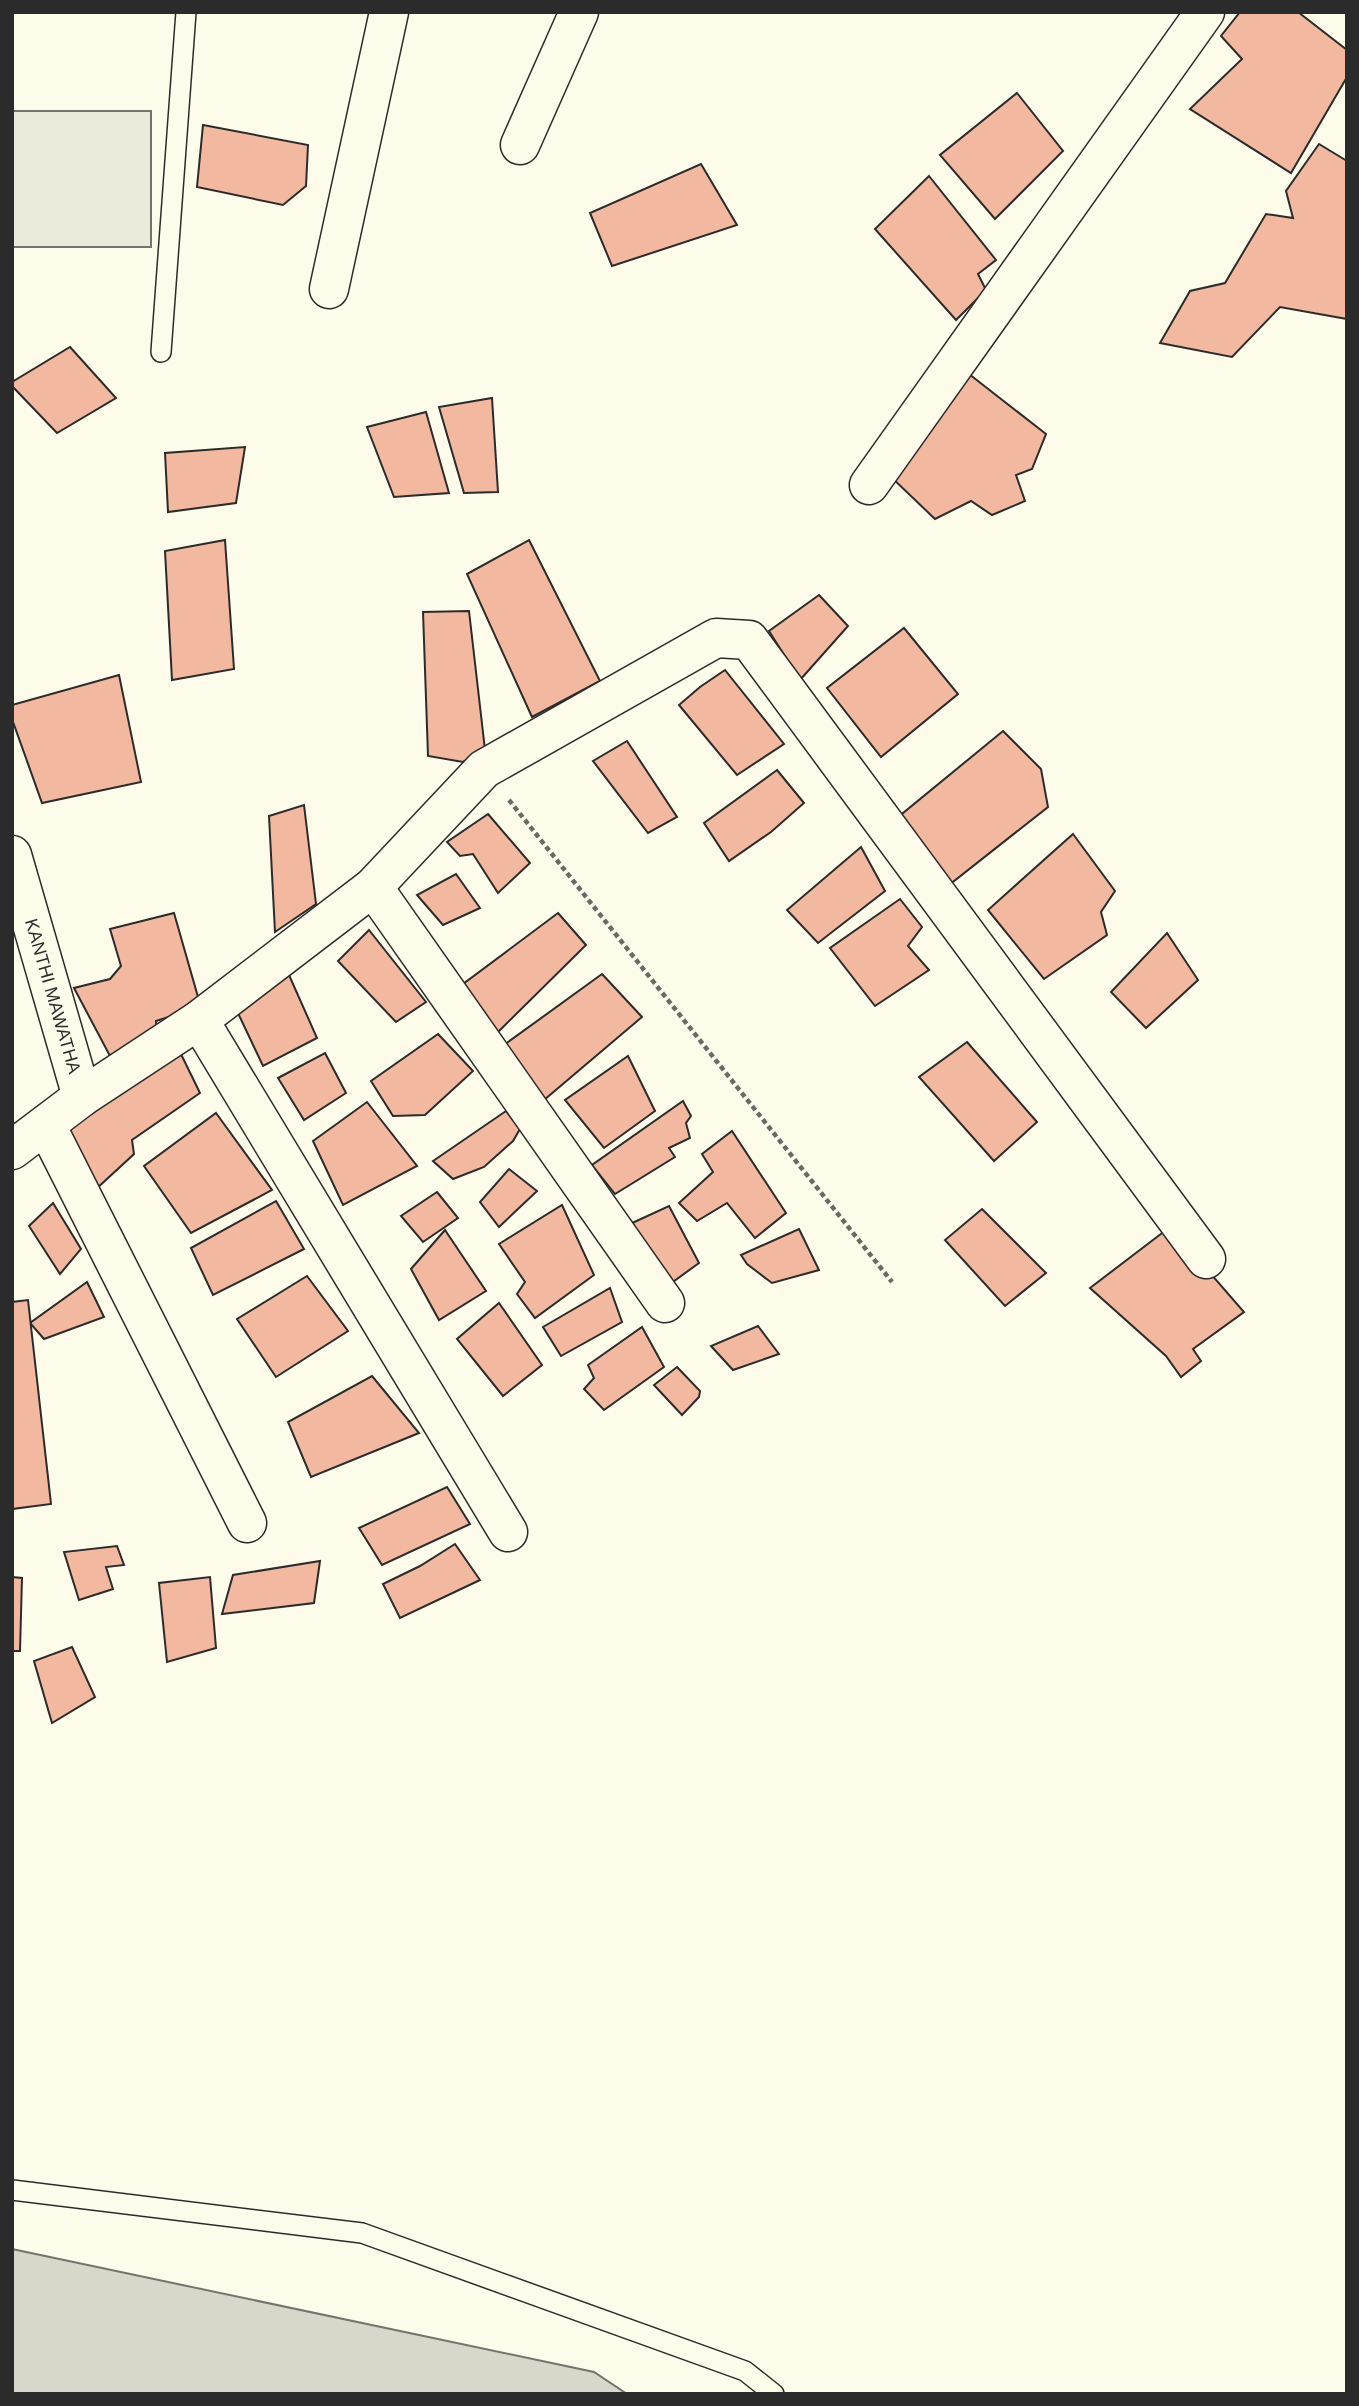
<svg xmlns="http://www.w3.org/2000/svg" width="1359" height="2406" viewBox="0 0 1359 2406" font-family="Helvetica,sans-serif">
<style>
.green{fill:#ecebdb;stroke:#74746e;stroke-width:2}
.water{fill:#d8d7c9;stroke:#74746e;stroke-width:2}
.building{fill:#f2b8a0;stroke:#2b2b2b;stroke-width:2}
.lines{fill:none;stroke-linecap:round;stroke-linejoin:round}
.service-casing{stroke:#2b2b2b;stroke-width:22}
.minor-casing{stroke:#2b2b2b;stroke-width:41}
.path{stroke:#6a6964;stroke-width:4.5;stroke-dasharray:5 3.5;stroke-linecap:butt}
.service{stroke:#fdfbea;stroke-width:19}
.minor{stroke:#fdfbea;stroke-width:38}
.labels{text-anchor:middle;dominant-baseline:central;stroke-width:5;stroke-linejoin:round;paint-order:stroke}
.street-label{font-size:18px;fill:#2b2b2b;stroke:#fdfbea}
</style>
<rect width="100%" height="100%" fill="#fdfbea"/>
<!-- green -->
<rect class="green" x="12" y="111" width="139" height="136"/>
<!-- water -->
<polygon class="water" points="12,2249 594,2372 627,2394 12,2394"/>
<!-- building -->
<g class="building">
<polygon points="1240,12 1298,12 1347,50 1347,77 1291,173 1190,109 1242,59 1221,36"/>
<polygon points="1017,93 1063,151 995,219 940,155"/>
<polygon points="203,125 308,145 306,186 283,205 197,187"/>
<polygon points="1319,144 1347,161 1347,319 1280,307 1232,357 1160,343 1190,291 1225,283 1266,214 1293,218 1286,191"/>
<polygon points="701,164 737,225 612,266 590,213"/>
<polygon points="929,176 996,260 978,274 986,290 956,320 875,229"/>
<polygon points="70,347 116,398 57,433 12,386 12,382"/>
<polygon points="969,374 1046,434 1032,469 1016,475 1025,501 992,515 971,501 935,519 891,477"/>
<polygon points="492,398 498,492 464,493 439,407"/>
<polygon points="426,412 449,493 394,497 367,427"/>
<polygon points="245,447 236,503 168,512 165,453"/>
<polygon points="225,540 234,669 172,680 165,551"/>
<polygon points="529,540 600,681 532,717 467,574"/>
<polygon points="819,595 848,626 800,680 769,631"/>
<polygon points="469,611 485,750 463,762 428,756 423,612"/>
<polygon points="904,628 958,694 881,757 827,688"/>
<polygon points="725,670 784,744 737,775 679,705 700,687"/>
<polygon points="119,675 141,782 42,803 12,719 12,705"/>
<polygon points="1003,731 1041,769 1048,807 949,885 897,818"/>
<polygon points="627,741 677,817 648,833 593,761"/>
<polygon points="777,770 804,803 771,832 729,861 704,823"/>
<polygon points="304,805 316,904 275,932 269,816"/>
<polygon points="488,814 530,863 498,893 473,854 460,856 447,842"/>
<polygon points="1073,834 1115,891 1101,912 1107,935 1044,979 988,910"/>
<polygon points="861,847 885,891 818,943 787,910"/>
<polygon points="456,874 480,908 443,925 417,895"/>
<polygon points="900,899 922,927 908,946 929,970 875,1006 830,948"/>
<polygon points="174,913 198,997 181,1013 156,1021 157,1035 110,1056 74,988 110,979 121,966 110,929"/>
<polygon points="558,913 586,945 497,1033 459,987"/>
<polygon points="369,930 426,1002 396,1022 338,961"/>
<polygon points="1167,933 1198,980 1146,1028 1111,992"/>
<polygon points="602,974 642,1017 544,1100 504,1045"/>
<polygon points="289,975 317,1038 263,1066 237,1011"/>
<polygon points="438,1034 473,1071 425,1115 393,1116 371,1081"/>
<polygon points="967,1042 1037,1122 994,1161 919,1077"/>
<polygon points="177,1046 200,1093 132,1140 134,1154 95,1190 69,1130"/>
<polygon points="325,1053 346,1093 304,1120 278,1078"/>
<polygon points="628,1056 655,1111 604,1148 565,1100"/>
<polygon points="683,1101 691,1116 686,1123 690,1138 669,1148 675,1157 615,1194 592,1165"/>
<polygon points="367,1102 417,1166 343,1205 313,1141"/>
<polygon points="506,1111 520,1129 513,1141 484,1167 453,1179 433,1161"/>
<polygon points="216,1113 272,1190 191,1233 144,1166"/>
<polygon points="732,1131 786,1213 755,1238 727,1203 697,1221 679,1203 713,1172 702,1154"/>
<polygon points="509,1169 537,1191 499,1227 480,1202"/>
<polygon points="437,1192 458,1218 423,1242 401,1216"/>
<polygon points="276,1201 304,1249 213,1295 191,1248"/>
<polygon points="53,1203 81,1249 60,1274 29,1226"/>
<polygon points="562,1205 594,1275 535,1318 517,1294 525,1282 499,1244"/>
<polygon points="669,1206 699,1263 670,1284 630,1224"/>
<polygon points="982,1209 1046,1273 1005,1306 945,1240"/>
<polygon points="1170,1227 1244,1312 1193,1349 1201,1361 1181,1377 1166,1356 1090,1288"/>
<polygon points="799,1229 819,1270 772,1283 747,1264 741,1255"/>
<polygon points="445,1230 486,1291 439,1320 411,1269"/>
<polygon points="307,1276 348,1331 276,1377 237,1319"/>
<polygon points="87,1282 104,1317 44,1339 30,1323"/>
<polygon points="610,1288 622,1322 561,1356 543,1327"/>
<polygon points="28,1300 51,1504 12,1509 12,1302"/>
<polygon points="499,1303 542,1365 503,1396 457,1339"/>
<polygon points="758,1326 779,1354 733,1370 711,1346"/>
<polygon points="642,1327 664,1367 604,1410 584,1389 594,1378 588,1365"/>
<polygon points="677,1367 700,1391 699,1397 682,1415 654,1385"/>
<polygon points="372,1376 419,1433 311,1477 288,1422"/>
<polygon points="447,1487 470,1524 382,1565 359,1528"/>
<polygon points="455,1544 480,1580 400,1618 383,1584 420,1566"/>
<polygon points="117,1546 124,1565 106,1567 113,1589 79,1600 64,1552"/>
<polygon points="320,1561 314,1603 222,1614 233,1575"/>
<polygon points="12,1577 22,1578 20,1651 12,1651"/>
<polygon points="210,1577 216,1648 167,1662 159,1583"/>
<polygon points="72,1647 95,1697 52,1723 34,1661"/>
</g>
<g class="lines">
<!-- service casing -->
<g class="service-casing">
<g id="service">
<polyline points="161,352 186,12"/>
<polyline points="12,2190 362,2233 745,2371 774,2394"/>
</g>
</g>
<!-- minor casing -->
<g class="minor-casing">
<g id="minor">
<polyline points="520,145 579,12"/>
<polyline points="329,289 389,12"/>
<polyline points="869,485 1205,12"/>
<path id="s1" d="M12,855l70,242"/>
<polyline points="373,887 665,1303"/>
<polyline points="199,1020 508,1532"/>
<polyline points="46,1125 247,1523"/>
<polyline points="12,1150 82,1097 199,1020 373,887 484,769 716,638 749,640 1206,1259"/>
</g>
</g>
<!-- path -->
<polyline class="path" points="509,800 892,1282"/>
<!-- service -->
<use href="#service" class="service"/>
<!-- minor -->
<use href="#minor" class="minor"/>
</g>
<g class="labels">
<!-- street labels -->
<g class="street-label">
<text stroke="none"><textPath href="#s1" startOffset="147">KANTHI MAWATHA</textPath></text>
</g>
</g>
<!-- border -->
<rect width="1359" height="2406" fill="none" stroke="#2b2b2b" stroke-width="28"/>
</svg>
